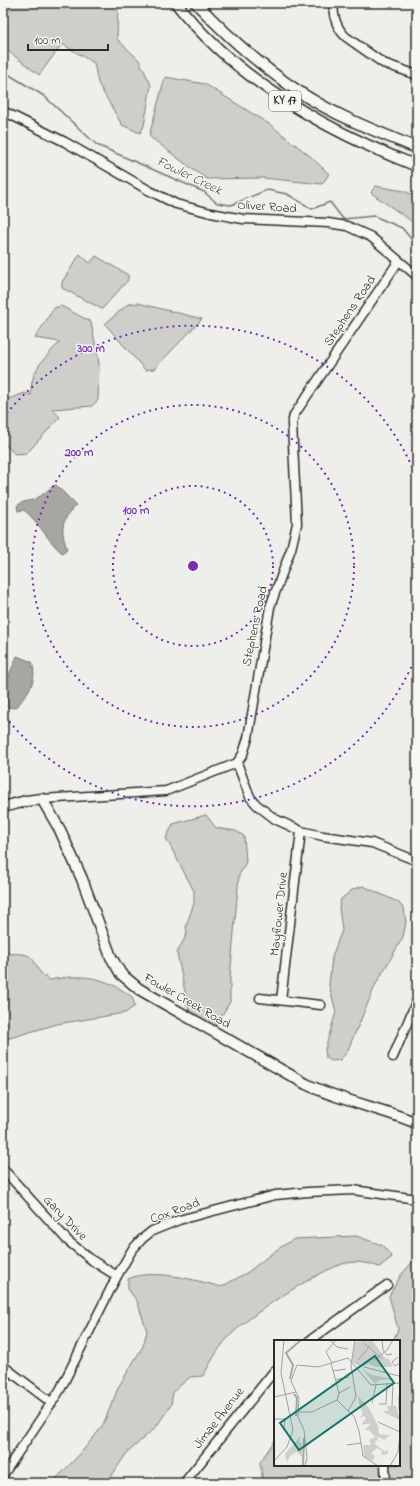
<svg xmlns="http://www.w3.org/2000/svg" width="420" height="1486" viewBox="0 0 420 1486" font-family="'Indie Flower',sans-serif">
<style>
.green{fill:#cececa;stroke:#7c7c7a}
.water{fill:#a6a6a3;stroke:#757573}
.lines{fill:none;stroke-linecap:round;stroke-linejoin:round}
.stream{stroke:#757573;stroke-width:1.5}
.minor-casing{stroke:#2b2b2b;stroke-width:11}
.major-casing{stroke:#2b2b2b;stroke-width:13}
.minor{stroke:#f6f6f2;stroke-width:8}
.major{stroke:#f6f6f2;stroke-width:10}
.ring{fill:none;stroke:#7b2cbf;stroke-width:2;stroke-dasharray:2 4}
.labels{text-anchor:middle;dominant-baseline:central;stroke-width:3;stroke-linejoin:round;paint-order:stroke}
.shield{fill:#f6f6f2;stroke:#686867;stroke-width:1}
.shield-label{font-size:12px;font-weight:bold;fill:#2b2b2b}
.street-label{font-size:13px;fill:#2b2b2b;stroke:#f6f6f2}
.water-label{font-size:14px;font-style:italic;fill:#565655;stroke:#f6f6f2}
.inset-river{fill:none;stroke:#a6a6a3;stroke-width:2}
.inset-road{fill:none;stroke:#a0a09e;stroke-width:1}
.view{fill:#0f766e;fill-opacity:0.15;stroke:#0f766e;stroke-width:2}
.inset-edge{fill:none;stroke:#2b2b2b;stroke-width:2}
.centre{fill:#7b2cbf;stroke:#f6f6f2;stroke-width:2}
.ring-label{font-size:12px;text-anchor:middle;font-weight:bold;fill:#7b2cbf;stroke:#f6f6f2;stroke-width:3;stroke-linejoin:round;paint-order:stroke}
</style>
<rect width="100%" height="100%" fill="#eeeeea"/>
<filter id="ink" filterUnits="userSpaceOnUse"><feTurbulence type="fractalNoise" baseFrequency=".025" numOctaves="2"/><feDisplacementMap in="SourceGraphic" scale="8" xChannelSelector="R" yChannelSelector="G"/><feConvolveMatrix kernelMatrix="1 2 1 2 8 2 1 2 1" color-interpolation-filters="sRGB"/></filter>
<g filter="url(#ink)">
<!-- green -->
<g class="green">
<polygon points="3,3 118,3 117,39 139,60 151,85 144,126 140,133 122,125 98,83 94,63 62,44 39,75 3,47"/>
<polygon points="165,77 205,84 269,124 310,156 329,174 322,184 263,178 207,179 192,169 149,136"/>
<polygon points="375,186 404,191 417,197 417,225 371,193"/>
<polygon points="80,254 90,263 96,256 128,275 128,280 102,309 62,288 62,282"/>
<polygon points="138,303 202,319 154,369 145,370 105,324 128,304"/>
<path d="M61,306l30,16 8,41 -1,37 -6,6 -40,3 8,8 -33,36 -12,1 -12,-11v-42l22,-8 6,2c-1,-25 13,-36 29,-53l-25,-4 19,-30z"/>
<polygon points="206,815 216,828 236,831 244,836 246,862 239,875 230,978 230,1002 212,1031 193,1020 189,1011 177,953 187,934 186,926 194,903 194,891 166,838 173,824"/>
<polygon points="363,886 398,902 404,909 406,922 403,937 376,984 347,1052 340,1060 332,1061 326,1058 325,1049 336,1012 329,985 332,957 342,930 339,908 341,899 352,890"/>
<path d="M3,946l7,8c33,-3 18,14 40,26 33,-7 56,-3 82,17l3,9 -10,7 -68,11 -54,16z"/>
<path d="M356,1236l26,9 10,12 -13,10c-10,-4 -22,-6 -33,-4 -28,7 -102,55 -120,77 -9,10 -16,24 -23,36l-13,1 -17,15 -2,13 -15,22 -30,27 -19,29h-55l28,-29 22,-27 17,-41 24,-40 4,-15 -10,-30 -9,-12v-10c23,-11 69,1 93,8l27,-15 27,-21 19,-12z"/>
<polygon points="417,1257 417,1483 263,1483 260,1462 275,1440 275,1465 399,1465 399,1341 393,1341 398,1329 389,1296 401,1275"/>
</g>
<!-- water -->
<g class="water">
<path d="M56,485l20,20c-15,16 -16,24 -9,44l-5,4c-15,-13 -23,-31 -38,-43l-6,1 -1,-5c6,-6 11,-4 18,-7 8,-3 13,-11 21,-14z"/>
<path d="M17,656l15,6c6,20 -4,30 -16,46l-12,-1 4,-29z"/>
</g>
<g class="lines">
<!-- stream -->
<polyline class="stream" points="3,71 44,96 97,145 204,192 217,203 231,205 267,190 287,194 312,209 330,202 343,219 374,216 402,228 417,246"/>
<!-- minor casing -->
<g class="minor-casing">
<g id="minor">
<path d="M334,3c-2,12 3,26 12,34l37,26 34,12"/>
<polyline points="3,111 65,142 150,191 176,204 211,213 243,219 328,223 347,226 371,237 417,276"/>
<polyline points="237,763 250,797 257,805 275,819 301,831 323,836 372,843 417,861"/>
<polyline points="42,799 166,791 237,763 243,754 248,738 270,607 291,549 297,524 292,424 294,415 398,262"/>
<polyline points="260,998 321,1005"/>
<polyline points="281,1000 301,831"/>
<polyline points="393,1057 417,1000"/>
<polyline points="3,1169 68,1241 93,1261 117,1276"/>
<polyline points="309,1341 387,1285"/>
<polyline points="3,1366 52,1403"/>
<polyline points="385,1465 386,1483"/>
<polyline points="3,1475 60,1390 117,1276 132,1250 142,1239 152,1231 179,1220 275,1195 308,1192 353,1190 417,1199"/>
<polyline points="184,1483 275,1370"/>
</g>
</g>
<!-- major casing -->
<g class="major-casing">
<g id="major">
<path d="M176,3c61,78 150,128 241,163"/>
<path d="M196,3c31,33 67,65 105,90 35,23 77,39 116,55"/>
<path d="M3,807l23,-6 16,-2 18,31 22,49 29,78 10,17 18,15 19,11 148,84c35,17 75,24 111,39"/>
</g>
</g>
<!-- minor -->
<use href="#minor" class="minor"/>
<!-- major -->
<use href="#major" class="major"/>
</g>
</g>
<!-- distance rings -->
<g class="ring">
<circle cx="193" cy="566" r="80"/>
<circle cx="193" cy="566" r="161"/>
<path d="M416 656A241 241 0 0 1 3 714M3 418A241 241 0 0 1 416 476"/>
</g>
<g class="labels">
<!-- shield labels -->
<rect class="shield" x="269" y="91" width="32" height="20" rx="3"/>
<g class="shield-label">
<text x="285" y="101">KY 17</text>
</g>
<!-- street labels -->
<g class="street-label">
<text transform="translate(267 207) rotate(4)">Oliver Road</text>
<text transform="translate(350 311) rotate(-56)">Stephens Road</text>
<text transform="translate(255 626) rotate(-78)">Stephens Road</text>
<text transform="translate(279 914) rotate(-84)">Mayflower Drive</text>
<text transform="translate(187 1001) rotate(30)">Fowler Creek Road</text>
<text transform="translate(175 1211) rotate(-20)">Cox Road</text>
<text transform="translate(65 1218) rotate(46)">Gary Drive</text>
<text transform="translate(219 1418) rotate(-52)">Jimae Avenue</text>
</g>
<!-- water labels -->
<g class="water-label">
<text transform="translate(189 176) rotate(26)">Fowler Creek</text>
</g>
</g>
<!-- overview -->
<g transform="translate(274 1340)">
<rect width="126" height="126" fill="#eeeeea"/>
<path d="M98,0l13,18 4,1 4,8h-17l-8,-3 -7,3 -9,-5 3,-20zM88,29l10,6 23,4 -16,1 -4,4zM84,56l11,12 9,18 1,8 11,1 -6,5 -7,-4 2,6 -3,-2 -1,4 10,8 2,-3 1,5 -7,1 1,-4 -5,-3 -6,5 4,3 -2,5 -9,-4 -1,-12h8l-2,-5 6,-3 -6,-7h-4l6,-7 -10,2 5,-7 -2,-2 -4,2 3,-5 -3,-5zM112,66h10l4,14 -17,-8 6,-2zM27,95l-2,6 3,3v13l-5,-5 -7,4 -3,6 -2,-8z" fill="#cececa"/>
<path class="inset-river" d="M16,39l3,-14 -7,-12 15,-13M20,54l3,4 -1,18M29,126l1,-28"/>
<path class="inset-road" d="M56,0l7,7 11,2M81,0l-4,25 5,32 -8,14 6,5 5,15 4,25 15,10M108,0l1,10 4,5 5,-1M90,3l18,16M124,17l-6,5 3,4 5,-3M84,20l12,-14M100,20l13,-10 6,-10M57,23l8,30 -2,7M58,23l-6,-11 10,-12M90,27l35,9M59,31l13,-2M61,40l14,-3M65,53l11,-6M0,57l22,-5M98,63l4,-18M105,64h7l1,-21M118,66l1,-23M125,70v-15M24,72h14l25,-12 11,11M0,79h11l-1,9M104,82l22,10M73,105l14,-2M0,121l13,-14 6,-17 -12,-57 3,-33M31,126l2,-8 -3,-28 -6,-13 1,-19 -8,-17 6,-16 21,2 30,-9 23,27 29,-2M116,126l8,-14 2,-18"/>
<path class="view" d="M101,16l19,27 -95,67 -19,-27z"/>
<rect width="126" height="126" class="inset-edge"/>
</g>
<circle cx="193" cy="566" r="6" class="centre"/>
<g class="ring-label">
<text x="91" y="352">300 m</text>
<text x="79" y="456">200 m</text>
<text x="136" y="514">100 m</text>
</g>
<!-- margin -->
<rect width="420" height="1486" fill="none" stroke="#f6f6f2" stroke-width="16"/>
<rect x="8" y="8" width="404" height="1470" fill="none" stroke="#2b2b2b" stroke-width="1.5" filter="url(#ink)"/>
<!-- scale -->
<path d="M28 44v6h80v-6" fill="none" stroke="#2b2b2b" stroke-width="2"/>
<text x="34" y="44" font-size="12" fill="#2b2b2b" stroke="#f6f6f2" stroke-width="3" paint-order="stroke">100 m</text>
</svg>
